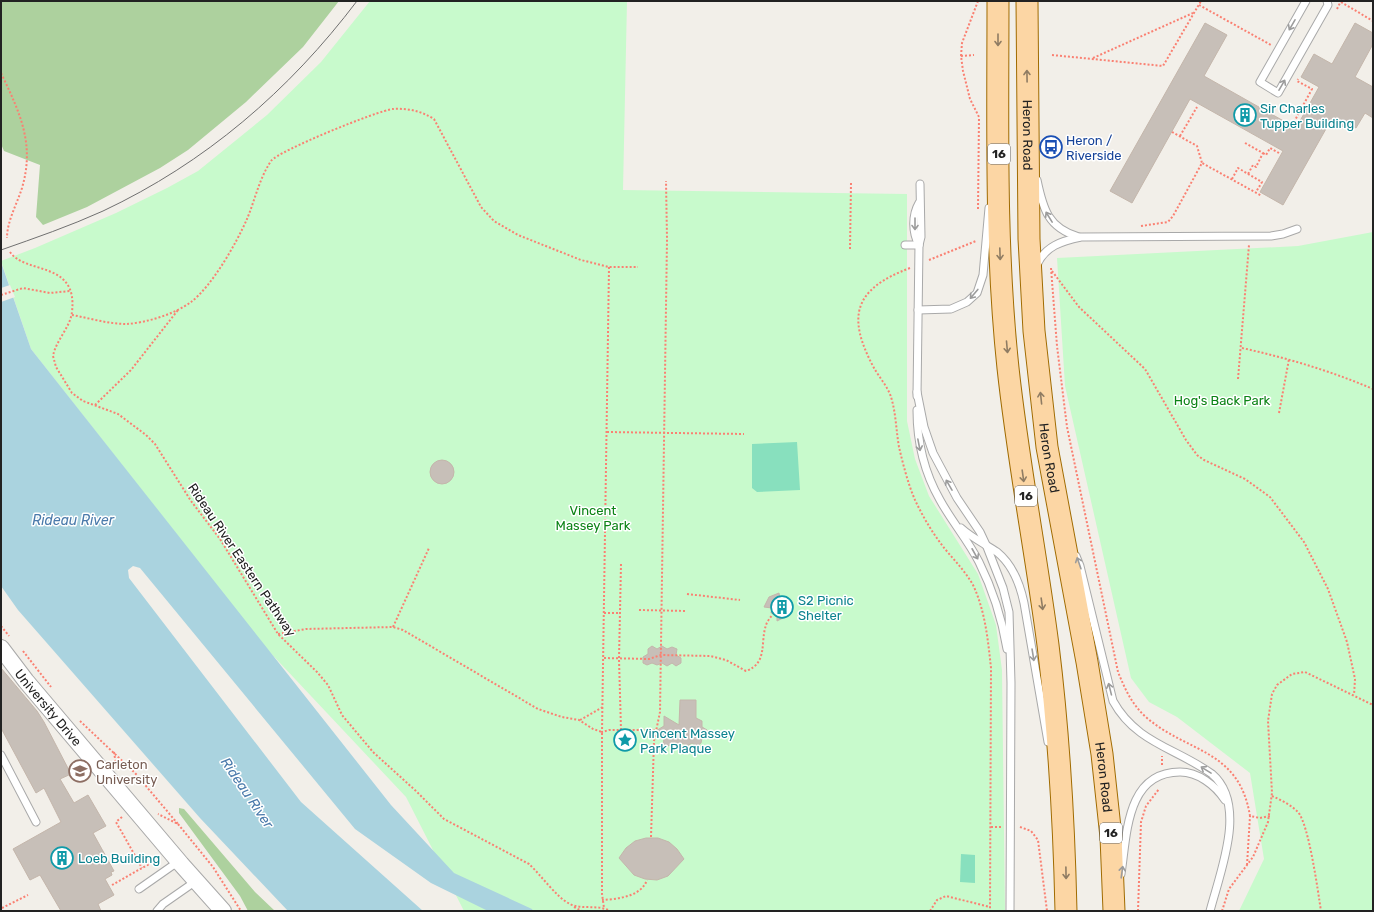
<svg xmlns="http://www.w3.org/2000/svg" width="1374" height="912" viewBox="0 0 1374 912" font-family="Rubik,sans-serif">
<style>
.forest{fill:#add19e}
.park{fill:#c8facc}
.pitch{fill:#88e0be}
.water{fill:#aad3df}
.pier{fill:#f2efe9}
.building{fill:#c7bfb8;stroke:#c4b6ab}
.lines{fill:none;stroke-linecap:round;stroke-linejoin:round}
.service-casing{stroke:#a9a9a9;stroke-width:9}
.tertiary-casing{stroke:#a9a9a9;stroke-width:18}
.primary-casing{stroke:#a06b00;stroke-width:23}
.path{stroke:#fa8072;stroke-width:2;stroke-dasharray:2 2;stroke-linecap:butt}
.service{stroke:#fff;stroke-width:7}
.tertiary{stroke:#fff;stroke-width:16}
.primary{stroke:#fcd6a4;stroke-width:21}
.tram{stroke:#707070;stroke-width:1}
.oneway{stroke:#9c9c9c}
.oneway2{stroke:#8f7c63}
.labels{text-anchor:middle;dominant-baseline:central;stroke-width:3;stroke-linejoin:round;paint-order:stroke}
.shield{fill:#fff;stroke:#646464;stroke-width:1}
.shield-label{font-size:12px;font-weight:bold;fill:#222}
.culture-label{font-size:13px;fill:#0d838f;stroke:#fff;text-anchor:start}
.street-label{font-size:13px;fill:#222;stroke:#fff}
.transit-label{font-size:13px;fill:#164399;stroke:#fff;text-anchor:start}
.park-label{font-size:13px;fill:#0c8416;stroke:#fff}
.education-label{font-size:13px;fill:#785e54;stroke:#fff;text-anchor:start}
.water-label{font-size:14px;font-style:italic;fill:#4a7aab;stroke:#fff}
</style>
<rect width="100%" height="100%" fill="#f2efe9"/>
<!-- forest -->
<g class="forest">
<polygon points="1,1 339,1 303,47 246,102 188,150 160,168 87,207 43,225 36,217 40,165 4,151 1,144"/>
<polygon points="179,808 184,809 255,892 275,911 248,911 240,896 179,813"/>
</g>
<!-- park -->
<g class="park">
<polygon points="370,1 627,1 623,190 907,194 907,421 915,459 929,496 978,574 996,625 1002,670 1005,911 464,911 406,797 264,646 31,349 1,261 35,248 116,213 167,188 198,171 267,115 321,62"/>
<polygon points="1373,232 1373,911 1239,911 1264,859 1250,773 1177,717 1149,702 1131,678 1065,386 1057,258 1298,246"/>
</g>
<!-- pitch -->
<g class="pitch">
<polygon points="797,442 800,490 757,492 752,488 752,444"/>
<polygon points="961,854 975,855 975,883 960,882"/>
</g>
<!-- water -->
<polygon class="water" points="1,262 31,349 391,805 454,873 532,909 533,911 488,911 431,883 355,829 140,568 133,566 128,570 129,578 301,802 423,911 288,911 200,818 18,610 1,586"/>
<!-- pier -->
<polygon class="pier" points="10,285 15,297 1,302 1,288"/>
<!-- building -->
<g class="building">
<polygon points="1205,23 1227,35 1204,76 1296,128 1319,87 1301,77 1314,54 1332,64 1355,23 1373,33 1373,44 1355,77 1373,87 1373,118 1365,113 1356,128 1349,124 1347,129 1331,120 1283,205 1260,192 1283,151 1190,99 1132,203 1110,191"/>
<circle cx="442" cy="472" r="12"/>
<polygon points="779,593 780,599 785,600 785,606 792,606 787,616 777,621 777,614 771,613 772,608 764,607 769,597"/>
<polygon points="652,646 657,649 662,646 667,649 672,647 677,649 676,655 681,658 681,663 676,666 672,663 667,666 662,663 657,665 652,663 647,665 643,663 643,657 648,654 648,649"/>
<polygon points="1,668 37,711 44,722 71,774 60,779 74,803 88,795 106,826 93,833 114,871 111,872 112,875 105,879 114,895 98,904 101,911 61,911 40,875 30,880 13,849 61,822 44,788 36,793 1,728"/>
<polygon points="680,700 696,700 696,718 702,721 702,727 707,730 707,735 702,738 701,743 697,746 692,743 687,746 682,743 678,746 673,743 663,749 664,737 654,732 664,726 664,716 679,725"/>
<polygon points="646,838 658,838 669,842 677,849 684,859 668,876 657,880 645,879 634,875 619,858 626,848 635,841"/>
</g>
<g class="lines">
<!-- service casing -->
<g class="service-casing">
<g id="service">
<polyline points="1306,1 1260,82 1278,93 1328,5 1327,1"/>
<path d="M1037,180c6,29 11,48 42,57"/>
<polyline points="905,245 919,245"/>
<path d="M919,245c-7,-13 -7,-30 0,-42"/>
<path d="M1037,265c8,-19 25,-24 44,-28l190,-1 12,-2 14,-5"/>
<polyline points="918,310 951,309 967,302 977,293 983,275 989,208"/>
<polyline points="917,392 924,427 933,453 957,498 980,532 987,547 1003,588 1009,612 1011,683 1010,911"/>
<polyline points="917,396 919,245 921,237 920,184"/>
<path d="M917,410c0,32 7,62 23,90 12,22 28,40 39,62 14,28 23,57 28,87"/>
<path d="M961,528c11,10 24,16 36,24 16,13 23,32 27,51l24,139"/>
<path d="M1076,556l4,10 33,135c23,42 63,47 99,73 36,31 8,98 -2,137"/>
<polyline points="1,755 36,822"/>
<path d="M1121,874c6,-39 5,-102 59,-102 18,0 35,13 45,28"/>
<polyline points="139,889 179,861"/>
<polyline points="157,911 163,904 196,881"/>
</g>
</g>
<!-- tertiary casing -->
<g class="tertiary-casing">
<g id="tertiary">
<path id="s1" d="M1,648l25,33 155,183 42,47"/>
</g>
</g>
<!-- primary casing -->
<g class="primary-casing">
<g id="primary">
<path d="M998,1c0,122 -3,245 10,367 10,93 28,185 40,277 11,89 16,177 18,266"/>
<path id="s2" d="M1027,1l2,238 5,92 13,116 40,215 15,92 9,83 3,74"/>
</g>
</g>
<!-- path -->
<g class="path">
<polyline points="978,1 962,43 961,56 963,71 970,99 979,117 978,210"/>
<polyline points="1341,2 1373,21"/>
<polyline points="1199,5 1271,45"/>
<polyline points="1337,9 1341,1"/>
<polyline points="1052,55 1163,66 1201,1"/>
<polyline points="961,56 974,55"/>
<polyline points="1093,58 1193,13"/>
<path d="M1,73c19,40 34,71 21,115 -5,16 -15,33 -15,50"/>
<polyline points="1294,122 1312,89 1297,81 1298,79"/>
<polyline points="1172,132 1197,146 1202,163"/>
<polyline points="1180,136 1197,107"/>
<polyline points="1245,143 1263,153 1256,167 1253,165 1248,174"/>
<polyline points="1263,153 1266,155 1270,148 1279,153"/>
<polyline points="1232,179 1238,168 1262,182 1256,192"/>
<polyline points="1141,226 1168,222 1173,216 1202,163 1262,196"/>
<polyline points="850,249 851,183"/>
<path d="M10,252c16,23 68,8 62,60 -2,16 -16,28 -19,44l3,11 16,26 11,8 35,13 28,21 9,9 36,57 29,38 58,95 39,38 11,13 14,30 31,37 43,39 28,28 85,45c12,11 28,34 41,40 12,6 27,0 40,7"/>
<polyline points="929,260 976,241"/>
<polyline points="609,267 602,732 609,730 656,730"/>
<path d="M910,268c-56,21 -64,48 -36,100 5,9 14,19 17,29 5,16 5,33 8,50 4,17 9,37 16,53 8,17 18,34 30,49 10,12 20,22 28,36 12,25 15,55 18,83l-1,243"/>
<path d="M1051,268l6,78 10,81 51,245c7,17 14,33 29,46 41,35 92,31 103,98l10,2 10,-2"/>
<polyline points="1052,271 1079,307 1145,369 1186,440 1197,455 1204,460 1245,479 1270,497 1304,542 1328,589 1347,642 1355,679 1354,695"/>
<polyline points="1,295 23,288 50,293 70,291"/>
<path d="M72,315c17,3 36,9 54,9 20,-1 49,-10 65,-22 21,-16 45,-58 56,-83 8,-19 12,-40 24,-58 7,-10 108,-51 122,-52 15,-1 28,2 41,10l47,88 13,14 24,14 63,25 28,7h29"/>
<path d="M1242,348c45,10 89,23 131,41"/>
<polyline points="1238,379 1249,245"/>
<polyline points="95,405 131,370 178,310"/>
<polyline points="1279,413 1289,359"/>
<polyline points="607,432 744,434"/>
<polyline points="687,594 740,600"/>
<polyline points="639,610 687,611"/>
<polyline points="604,613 620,613"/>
<polyline points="1,626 9,636"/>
<polyline points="393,627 429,548"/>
<polyline points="278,634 306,629 393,627 403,630 538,709 562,717 579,720 593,729 602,732 602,894 604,908"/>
<polyline points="23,651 51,687"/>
<path d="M604,658l45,1 12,-4 49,1 16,4 20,11c22,-8 14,-28 20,-46 2,-6 9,-13 13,-18"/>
<polyline points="580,720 603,707"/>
<polyline points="80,721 135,773 178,824 158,814"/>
<polyline points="621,730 619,659 621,564"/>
<polyline points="114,752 116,765"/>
<polyline points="1162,765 1162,756"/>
<path d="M1272,796c9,4 19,9 26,16 11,13 20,80 23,99"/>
<polyline points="122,817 116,822 142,868"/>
<polyline points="178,824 213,867 241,911"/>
<polyline points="991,827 1002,827"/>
<polyline points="1020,827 1031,831 1038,840 1047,911"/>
<polyline points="651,837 654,741 660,712 667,239 666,181"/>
<polyline points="1247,865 1250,816"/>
<polyline points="112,885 158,859"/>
<path d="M602,900c15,-1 39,-3 45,-20"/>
<polyline points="574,907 582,911"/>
<polyline points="2,908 28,895"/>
<polyline points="930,911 937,900 946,896 990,907"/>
<polyline points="1138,911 1141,822 1146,806 1159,789"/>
<polyline points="1222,911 1229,889 1253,857 1268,822 1272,793 1268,721 1272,694 1277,685 1292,674 1305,672 1373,705"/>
</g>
<!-- service -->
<use href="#service" class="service"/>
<!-- tertiary -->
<use href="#tertiary" class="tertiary"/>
<!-- primary -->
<use href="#primary" class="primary"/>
<!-- tram -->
<path class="tram" d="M1,250c34,-12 69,-24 102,-39 102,-48 186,-120 254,-210"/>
</g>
<!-- one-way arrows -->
<defs><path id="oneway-shaft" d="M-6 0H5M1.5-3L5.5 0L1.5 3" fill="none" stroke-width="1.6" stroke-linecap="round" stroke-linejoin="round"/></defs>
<g class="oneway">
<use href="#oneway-shaft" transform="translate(1292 25) rotate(120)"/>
<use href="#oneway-shaft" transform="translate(1282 85) rotate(-60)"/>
<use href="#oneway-shaft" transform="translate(1049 217) rotate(-122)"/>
<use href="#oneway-shaft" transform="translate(915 224) rotate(90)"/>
<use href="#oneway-shaft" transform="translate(974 294) rotate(130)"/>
<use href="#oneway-shaft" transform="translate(919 445) rotate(79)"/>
<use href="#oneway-shaft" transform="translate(949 485) rotate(-120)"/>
<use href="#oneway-shaft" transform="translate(975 554) rotate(61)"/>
<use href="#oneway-shaft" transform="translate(1079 563) rotate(-109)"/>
<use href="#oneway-shaft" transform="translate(1033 655) rotate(81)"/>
<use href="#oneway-shaft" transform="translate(1110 689) rotate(-104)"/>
<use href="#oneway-shaft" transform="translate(1206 770) rotate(-148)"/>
<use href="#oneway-shaft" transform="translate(1122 872) rotate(-82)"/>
</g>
<g class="oneway2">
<use href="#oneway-shaft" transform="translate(998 40) rotate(90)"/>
<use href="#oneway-shaft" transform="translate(1027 76) rotate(-91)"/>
<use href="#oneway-shaft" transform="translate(1000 254) rotate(88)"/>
<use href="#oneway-shaft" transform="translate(1007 347) rotate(85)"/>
<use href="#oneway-shaft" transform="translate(1041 398) rotate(-96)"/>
<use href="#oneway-shaft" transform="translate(1023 476) rotate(82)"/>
<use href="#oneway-shaft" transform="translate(1042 604) rotate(82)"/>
<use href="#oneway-shaft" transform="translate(1066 873) rotate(89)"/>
</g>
<!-- icons -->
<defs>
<g id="building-ring" transform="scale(1.15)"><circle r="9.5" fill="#fff" stroke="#0f9aa8" stroke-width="1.5"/><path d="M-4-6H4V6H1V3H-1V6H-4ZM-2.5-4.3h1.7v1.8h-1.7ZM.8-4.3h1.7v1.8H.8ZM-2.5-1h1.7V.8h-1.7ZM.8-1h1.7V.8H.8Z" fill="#0f9aa8"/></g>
<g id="bus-ring" transform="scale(1.15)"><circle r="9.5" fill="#fff" stroke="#1a4fb4" stroke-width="1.5"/><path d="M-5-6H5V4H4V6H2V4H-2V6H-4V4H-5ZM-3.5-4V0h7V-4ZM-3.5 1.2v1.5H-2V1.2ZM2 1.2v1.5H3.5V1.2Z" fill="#1a4fb4"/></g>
<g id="sight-ring" transform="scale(1.15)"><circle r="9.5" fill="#fff" stroke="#0f9aa8" stroke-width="1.5"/><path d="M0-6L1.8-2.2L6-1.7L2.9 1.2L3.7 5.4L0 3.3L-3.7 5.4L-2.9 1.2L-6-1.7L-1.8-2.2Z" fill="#0f9aa8"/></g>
<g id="university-ring" transform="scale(1.15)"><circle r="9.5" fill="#fff" stroke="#8d6e63" stroke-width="1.5"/><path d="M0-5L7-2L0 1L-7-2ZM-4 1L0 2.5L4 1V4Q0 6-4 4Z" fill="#8d6e63"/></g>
</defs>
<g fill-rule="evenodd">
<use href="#building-ring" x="1245" y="115"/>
<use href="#bus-ring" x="1051" y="147"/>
<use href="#building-ring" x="782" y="607"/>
<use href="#sight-ring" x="625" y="740"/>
<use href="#university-ring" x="80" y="771"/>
<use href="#building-ring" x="62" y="858"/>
</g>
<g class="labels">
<!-- shield labels -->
<g class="shield">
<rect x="988" y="144" width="22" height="20" rx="3"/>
<rect x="1015" y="486" width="22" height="20" rx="3"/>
<rect x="1100" y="823" width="22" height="20" rx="3"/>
</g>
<g class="shield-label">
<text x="999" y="154">16</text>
<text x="1026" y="496">16</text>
<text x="1111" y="833">16</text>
</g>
<!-- culture labels -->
<g class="culture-label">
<text x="1260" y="108">Sir Charles<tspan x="1260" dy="15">Tupper Building</tspan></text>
<text x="798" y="600">S2 Picnic<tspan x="798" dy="15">Shelter</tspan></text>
<text x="640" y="733">Vincent Massey<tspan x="640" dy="15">Park Plaque</tspan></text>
<text x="78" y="858">Loeb Building</text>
</g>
<!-- street labels -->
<g class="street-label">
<text stroke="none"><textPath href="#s2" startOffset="134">Heron Road</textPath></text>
<text stroke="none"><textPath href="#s2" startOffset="458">Heron Road</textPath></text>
<text transform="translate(242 560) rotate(56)">Rideau River Eastern Pathway</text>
<text stroke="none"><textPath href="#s1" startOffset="76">University Drive</textPath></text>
<text stroke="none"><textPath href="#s2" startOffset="782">Heron Road</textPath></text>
</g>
<!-- transit labels -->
<g class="transit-label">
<text x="1066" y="140">Heron /<tspan x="1066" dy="15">Riverside</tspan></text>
</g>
<!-- park labels -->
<g class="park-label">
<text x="1222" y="400">Hog's Back Park</text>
<text x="593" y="510">Vincent<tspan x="593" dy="15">Massey Park</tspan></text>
</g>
<!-- education labels -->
<g class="education-label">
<text x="96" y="764">Carleton<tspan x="96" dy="15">University</tspan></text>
</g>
<!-- water labels -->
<g class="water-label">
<text x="73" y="520">Rideau River</text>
<text transform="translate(247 793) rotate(56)">Rideau River</text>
</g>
</g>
<!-- border -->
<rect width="1374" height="912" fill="none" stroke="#222222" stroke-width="4"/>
</svg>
